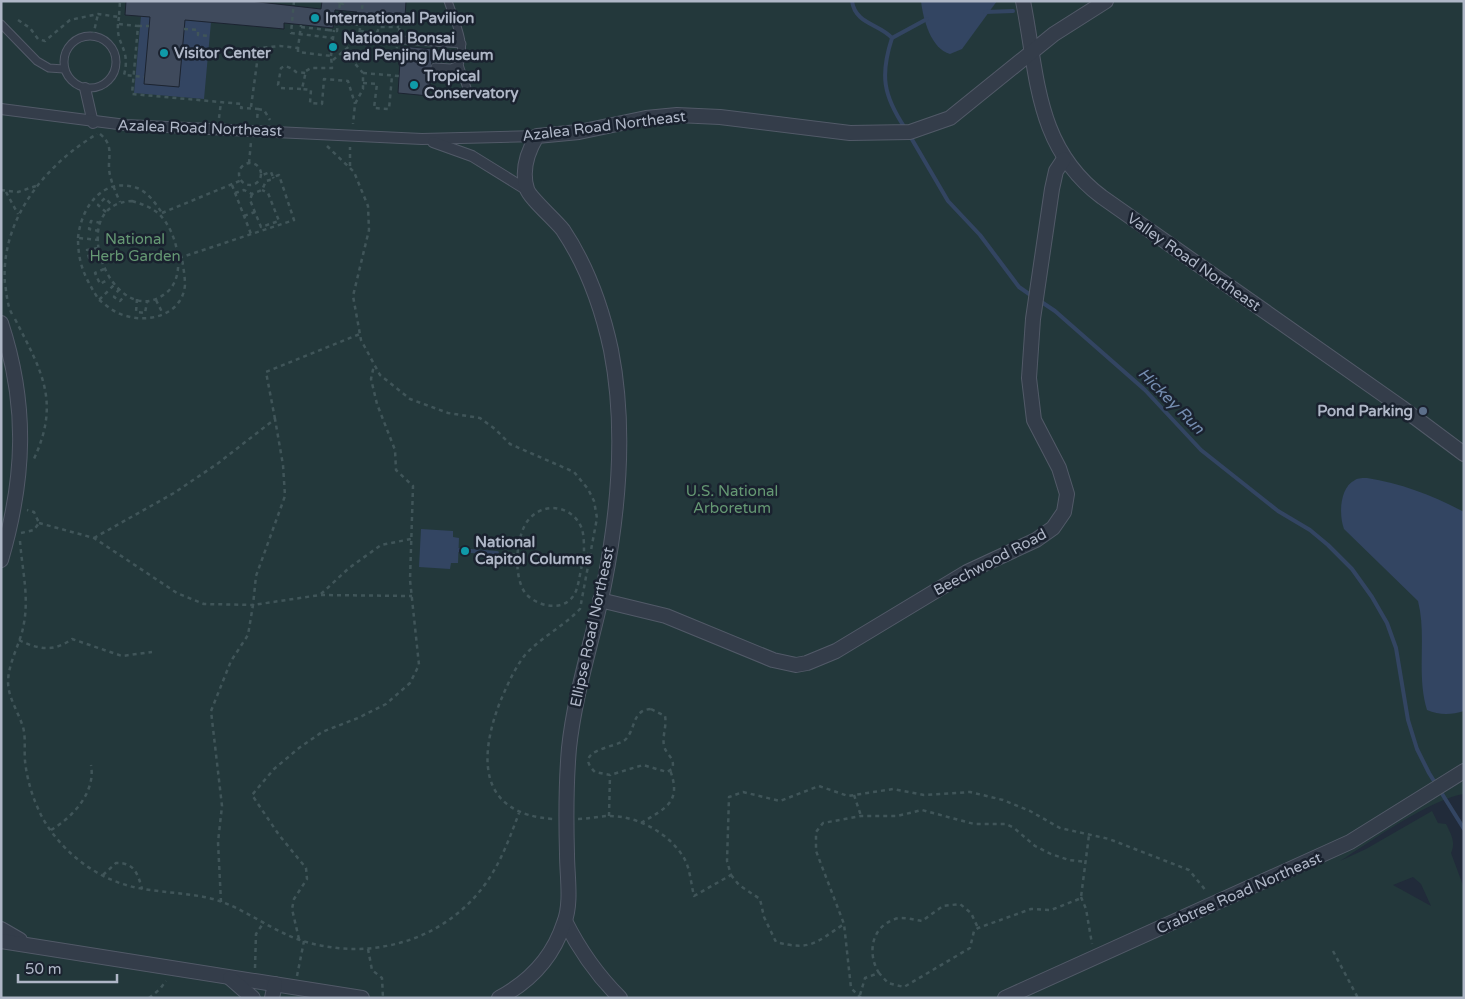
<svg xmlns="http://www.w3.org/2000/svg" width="1465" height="999" viewBox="0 0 1465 999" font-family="'Varela Round',sans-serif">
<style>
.green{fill:#23383b;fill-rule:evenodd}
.water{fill:#334562}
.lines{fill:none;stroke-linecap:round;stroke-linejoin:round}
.stream{stroke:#334562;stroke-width:4}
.building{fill:#3f4a5c;stroke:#1c2431}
.service-casing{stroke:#525a68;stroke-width:9}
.pedestrian-casing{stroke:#525a68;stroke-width:12}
.minor-casing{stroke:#525a68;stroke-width:16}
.path{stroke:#405559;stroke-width:2.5;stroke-dasharray:4 4;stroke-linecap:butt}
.service{stroke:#343d4a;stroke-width:7}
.pedestrian{stroke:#343d4a;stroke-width:10}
.minor{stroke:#343d4a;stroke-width:14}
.culture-dot{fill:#0f9aa8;stroke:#1a222f;stroke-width:2}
.service-dot{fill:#5c6f8a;stroke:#1a222f;stroke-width:2}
.labels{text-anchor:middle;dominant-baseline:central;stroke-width:5;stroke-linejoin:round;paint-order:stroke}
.poi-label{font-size:15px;font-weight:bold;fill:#afb7c7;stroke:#1a222f;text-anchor:start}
.street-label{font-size:15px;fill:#afb7c7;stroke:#1a222f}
.park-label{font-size:15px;fill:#659873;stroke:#1a222f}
.water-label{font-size:16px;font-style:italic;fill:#758db0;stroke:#1a222f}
</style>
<rect width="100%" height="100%" fill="#212b3a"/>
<!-- green -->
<path class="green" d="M1,1h1463v793c-34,5 -94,48 -124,67l26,-12 66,-38 6,12 8,1c5,10 10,18 5,29l13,35v110h-1463zM1413,877l8,7 10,22 -38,-21z"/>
<!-- water -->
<g class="water">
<path d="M921,1h76l-35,48 -12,5c-19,-5 -27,-35 -29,-53z"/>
<polygon points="141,16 150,17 144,84 179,87 185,20 211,22 204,99 134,93"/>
<path d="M1367,478c34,5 67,18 97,34v199c-13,4 -25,4 -37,-1 -11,-36 0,-74 -9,-109l-74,-72c-5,-13 -5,-41 11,-49 3,-2 9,-2 12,-2z"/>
<polygon points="421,529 453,531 453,537 459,538 458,563 451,563 450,569 419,567"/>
</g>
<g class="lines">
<!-- stream -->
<g class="stream">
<path d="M852,1c3,23 28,23 40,37 -12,37 -9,57 13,90"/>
<polyline points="985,12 1013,11"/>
<polyline points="892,38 927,19"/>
<polyline points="910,136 948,201 980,235 1019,287 1032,296"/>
<polyline points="1040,301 1055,311 1145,390 1201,450 1278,511 1310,530 1328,545 1352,569 1372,597 1387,623 1396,648 1408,720 1417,749 1429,773 1464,829"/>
<polyline points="458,550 497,553"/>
</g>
</g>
<!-- building -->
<g class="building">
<polygon points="126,1 250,1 321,9 322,1 406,1 405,17 368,13 367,18 357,17 357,12 335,10 333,28 284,23 284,29 185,20 179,87 144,84 150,17 125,15"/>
<polygon points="401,46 433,49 429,96 398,93"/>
</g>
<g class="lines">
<!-- service casing -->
<g class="service-casing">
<g id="service">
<path d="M448,1c7,21 19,43 11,64l9,26"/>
<polyline points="1,24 37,61 49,68 64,69"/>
<circle cx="90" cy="62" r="26"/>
<polyline points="402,40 462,44"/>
<polyline points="435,67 451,68 459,65"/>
</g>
</g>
<!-- pedestrian casing -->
<g class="pedestrian-casing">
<g id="pedestrian">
<polyline points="85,88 93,123"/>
<polyline points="1,109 126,125 422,139 537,136"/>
<polyline points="433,142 472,156 527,190"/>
</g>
</g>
<!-- minor casing -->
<g class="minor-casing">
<g id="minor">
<path d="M1023,1c15,74 12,146 79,196l299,210 63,47"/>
<path d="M1,323c27,82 24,155 0,237"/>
<polyline points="600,600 666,616 773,660 796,665 807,663 836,651 967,572 1036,540 1053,528 1064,512 1067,494 1059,468 1034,420 1029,378 1033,319 1052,189 1056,171 1064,159"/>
<path d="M565,921c15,30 31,53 55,77"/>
<polyline points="1,929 20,940"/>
<polyline points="1,941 362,998"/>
<polyline points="230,978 253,998"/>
<polyline points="272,998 275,984"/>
<path d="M499,998c32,-17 54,-41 65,-75 8,-20 3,-47 3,-69 -1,-35 -1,-71 2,-106 6,-56 24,-109 35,-163 15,-76 22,-158 7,-235 -9,-42 -24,-84 -48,-120 -8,-10 -34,-33 -36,-41 -6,-19 1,-38 10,-53l42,-4 67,-14 31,-3 43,2 130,16 60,-1 40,-14 104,-84 52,-33"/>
<polyline points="1005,998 1350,842 1464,771"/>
</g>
</g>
<!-- path -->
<g class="path">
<polyline points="294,1 291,33 333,38"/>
<polyline points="337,1 340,3"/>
<polyline points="340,3 343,4 344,1"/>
<polyline points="362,9 363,1"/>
<polyline points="119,17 118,24 138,26 132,94 242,104 241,108 258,109 257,120"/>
<polyline points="18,20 30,28 38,39 45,41 70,20 98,14 119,17 120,1"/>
<polyline points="338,23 360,25"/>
<path d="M118,24c-2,21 13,25 6,51l20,2"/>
<polyline points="138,26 149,26"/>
<polyline points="301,27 328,30 328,27"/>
<polyline points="184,29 198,30 198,35 210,36"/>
<polyline points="328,30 337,31 340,3"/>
<polyline points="360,31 377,33 378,48 386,52 396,53 397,47"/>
<polyline points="399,32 400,16"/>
<polyline points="377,33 379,27 399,27"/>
<polyline points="93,36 98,14"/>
<polyline points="298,48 298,52 331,56 332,68 311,68 306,71 302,89 311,90 310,103 322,104 324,79 348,81 355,104"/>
<polyline points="345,52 363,73 363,89 355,104 353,124"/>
<polyline points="331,56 334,30"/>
<polyline points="333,60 359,38 361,18"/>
<polyline points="363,73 399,76"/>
<polyline points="363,83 377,84 374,108 389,109 392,76"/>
<polyline points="301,89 281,88 278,85 281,68 285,66 293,69 296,72 306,73"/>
<polyline points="251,107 259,48 280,46 298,48 301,25"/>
<polyline points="258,109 264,110 270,120"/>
<polyline points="219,118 221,102"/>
<path d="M100,134c16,13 6,25 10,41 2,9 6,18 10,27"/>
<path d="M327,146l27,26 14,34 1,24 -16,66 8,44 19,35 30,24 38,14 32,5 15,11 15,15 64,28 14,17 6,12 3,17 -17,91c-17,18 -39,28 -55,46 -11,14 -18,31 -25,47 -22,57 -21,112 53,117"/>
<polyline points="249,163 251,142"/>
<circle cx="250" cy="174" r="11"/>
<polyline points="350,166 350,147"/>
<polyline points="232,185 251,234"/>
<polyline points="1,190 18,192 36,186"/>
<polyline points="6,192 18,214"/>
<polyline points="235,193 244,190 252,194 262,190 266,181 274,179 273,177"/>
<polyline points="252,194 250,200 261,227 279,221 268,193 262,190"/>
<path d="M132,201c10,3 19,6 27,13 18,17 29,62 7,79 -52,42 -105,-89 -34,-92z"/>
<polyline points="106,212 98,205 105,198 112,205"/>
<polyline points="162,213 242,180"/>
<polyline points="244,216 255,212"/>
<polyline points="99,231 89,229 91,221 101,223"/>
<path d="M78,238c3,-30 24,-62 59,-50 11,4 19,16 25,25"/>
<path d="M99,240l-21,-2c0,26 7,40 21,62l15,-15"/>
<polyline points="98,248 87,250 89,258 100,257"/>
<polyline points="179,258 294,220 279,175 273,177 271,172 262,175"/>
<polyline points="104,269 95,273 100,284 109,279"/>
<polyline points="119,289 114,297 120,301 126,294"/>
<polyline points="137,299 136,312 145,313 147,302"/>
<path d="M99,300c6,4 12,10 19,13 26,12 64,4 67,-28 0,-9 -2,-19 -3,-27"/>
<polyline points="156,300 163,314"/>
<path d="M12,314c-5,-9 -5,-19 -7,-30 -5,-64 40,-119 92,-150"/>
<path d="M15,319c27,53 46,83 18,142"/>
<polyline points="275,419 266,372 360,334"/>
<polyline points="39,523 94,538 177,593 204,604 253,605 256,576 285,496 283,465 275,419 217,464 174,493 94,538"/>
<polyline points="21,533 34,530 39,523 34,512 27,510"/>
<path d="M20,541c2,28 9,54 4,82 -3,20 -15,37 -16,58 0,17 10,30 15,46 3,11 1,23 2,34 2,19 8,38 16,54 20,38 60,68 103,74 22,4 46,4 69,10 32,9 58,32 90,42 67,21 142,0 183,-58 15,-21 24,-46 33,-70"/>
<polyline points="511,554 518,555"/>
<path d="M589,562l-7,3c-2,8 -3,18 -6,26 -9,21 -34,17 -48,5 -6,-5 -9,-16 -10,-24 -2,-14 0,-32 6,-45 12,-26 48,-25 58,2 2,7 2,16 2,23l5,3"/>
<polyline points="321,594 349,568 381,545 411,539"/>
<path d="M19,640c20,10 35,12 53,-1l50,17 30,-4"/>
<path d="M651,709l14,7c2,10 -3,20 -1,30 2,9 12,12 8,23l-5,3 -24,-7 -33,10 -15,-3c-24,-23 23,-24 31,-33 10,-11 6,-29 25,-30z"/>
<polyline points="854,795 861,816"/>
<polyline points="609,816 610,775"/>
<path d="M578,819c11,0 21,-3 31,-3 29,0 60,17 75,42 6,10 7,26 10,38l37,-21 -4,-14 2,-64 14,-5 37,9 39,-15 29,10 45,-7 31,6 46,-3 33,8 27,11 30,17 49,11 80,31 18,22"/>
<path d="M641,823c25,-15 41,-21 29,-53"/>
<path d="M51,830c22,-13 45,-38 40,-65"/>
<path d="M103,875l13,-12c18,-1 22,11 26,26"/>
<path d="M731,875l8,10 21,14 4,18 12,25c35,9 39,1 68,-18"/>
<polyline points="1081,897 1086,909 1092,944"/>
<polyline points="221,902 218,842 222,806 211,711 231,661 248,635 253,605 320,595 412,596"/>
<polyline points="299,939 292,909 294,899 307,879 306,868 279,835 252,795 274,769 299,748 322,732 358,718 386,704 410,683 419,665 410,580 413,486 396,470 395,450 377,404 371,379 374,365"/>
<polyline points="368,949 372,970 382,978 383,998"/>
<polyline points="1333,951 1358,998"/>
<polyline points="255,968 256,934 264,922"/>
<path d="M879,973c-12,-19 -8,-46 16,-54 8,-3 18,1 27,2l21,-15 17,-2 11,9 7,15"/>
<polyline points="297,976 304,941"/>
<polyline points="860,995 865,978 879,973 888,983 904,987 970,948 974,931 978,928 1031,909 1051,910 1079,899 1081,897 1089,835"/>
<polyline points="149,998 160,989 166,981"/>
<polyline points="861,998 851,988 844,924 816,851 816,832 823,823 861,816 897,816 922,810 974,824 1006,824 1014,828 1035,846 1051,854 1069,860 1086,862"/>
</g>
<!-- service -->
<use href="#service" class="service"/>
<!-- pedestrian -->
<use href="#pedestrian" class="pedestrian"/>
<!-- minor -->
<use href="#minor" class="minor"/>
</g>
<!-- markers -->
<g class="culture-dot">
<circle cx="315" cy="18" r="5"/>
<circle cx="333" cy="47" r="5"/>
<circle cx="164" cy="53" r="5"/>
<circle cx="414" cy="85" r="5"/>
<circle cx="465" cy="551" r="5"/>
</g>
<circle class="service-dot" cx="1423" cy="411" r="5"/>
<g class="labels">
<!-- poi labels -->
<g class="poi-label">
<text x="325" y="18">International Pavilion</text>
<text x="343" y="38">National Bonsai<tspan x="343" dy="17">and Penjing Museum</tspan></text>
<text x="174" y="53">Visitor Center</text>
<text x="424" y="76">Tropical<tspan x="424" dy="17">Conservatory</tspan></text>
<text x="1413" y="411" text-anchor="end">Pond Parking</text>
<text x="475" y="542">National<tspan x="475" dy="17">Capitol Columns</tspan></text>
</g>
<!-- street labels -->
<g class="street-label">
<text transform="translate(604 126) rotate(-7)">Azalea Road Northeast</text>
<text transform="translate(200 128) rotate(2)">Azalea Road Northeast</text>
<text transform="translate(1194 262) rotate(35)">Valley Road Northeast</text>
<text transform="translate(990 562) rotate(-28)">Beechwood Road</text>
<text transform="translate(592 627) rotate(-78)">Ellipse Road Northeast</text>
<text transform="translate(1239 893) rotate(-24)">Crabtree Road Northeast</text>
</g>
<!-- park labels -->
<g class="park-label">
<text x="135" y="239">National<tspan x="135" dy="17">Herb Garden</tspan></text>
<text x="732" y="491">U.S. National<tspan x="732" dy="17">Arboretum</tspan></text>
</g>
<!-- water labels -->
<g class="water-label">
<text transform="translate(1171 401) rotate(45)">Hickey Run</text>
</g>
</g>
<!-- border -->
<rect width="1465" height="999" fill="none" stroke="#afb7c7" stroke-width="5"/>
<!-- scale -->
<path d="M18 974v8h99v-8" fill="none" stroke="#afb7c7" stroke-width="2.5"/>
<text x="25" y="974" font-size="15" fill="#afb7c7" stroke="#1a222f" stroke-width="4" paint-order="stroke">50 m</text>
</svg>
